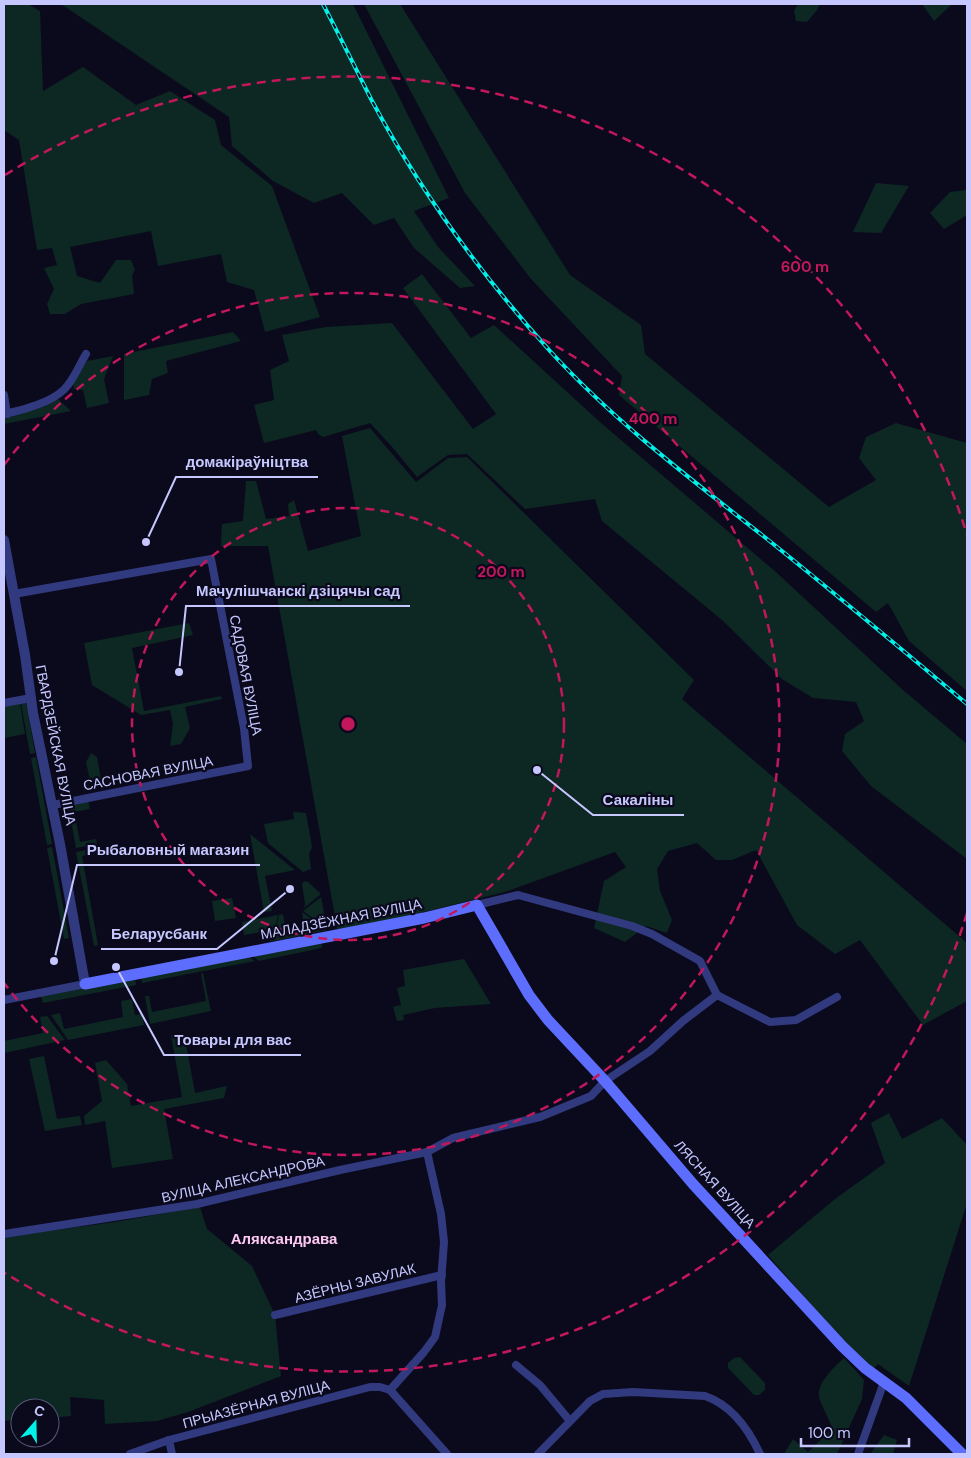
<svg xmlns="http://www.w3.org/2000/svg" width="971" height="1458" viewBox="0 0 971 1458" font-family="'DM Sans',sans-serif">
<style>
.green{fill:#0d2722}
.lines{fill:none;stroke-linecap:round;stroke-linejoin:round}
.minor{stroke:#31397f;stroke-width:8}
.tertiary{stroke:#31397f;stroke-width:10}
.secondary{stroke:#5d6eff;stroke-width:11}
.rail-casing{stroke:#00f1e9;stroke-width:4}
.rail{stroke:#0b0a1d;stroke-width:2;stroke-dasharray:5.5;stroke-linecap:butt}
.ring{fill:none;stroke:#c2185b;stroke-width:2.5;stroke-dasharray:9 6}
.labels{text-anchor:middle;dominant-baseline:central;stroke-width:4.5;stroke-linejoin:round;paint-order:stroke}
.street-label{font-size:14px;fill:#c6c7ff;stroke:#0b0a1d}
.neighbourhood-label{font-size:15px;font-weight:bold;fill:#ffc8f2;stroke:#0b0a1d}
.centre{fill:#c2185b;stroke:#0b0a1d;stroke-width:2.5}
.ring-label{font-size:15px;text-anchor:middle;font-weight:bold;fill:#c2185b;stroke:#0b0a1d;stroke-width:4.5;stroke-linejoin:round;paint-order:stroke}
.leader{fill:none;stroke:#c6c7ff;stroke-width:2}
.callout-dot{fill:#c6c7ff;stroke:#0b0a1d;stroke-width:2}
.callout-label{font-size:15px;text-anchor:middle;font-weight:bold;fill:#c6c7ff;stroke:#0b0a1d;stroke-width:4.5;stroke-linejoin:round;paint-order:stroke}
</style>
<rect width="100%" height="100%" fill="#0b0a1d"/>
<!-- green -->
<g class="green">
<polygon points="4,4 28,4 40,11 43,91 83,67 136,105 170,91 215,120 221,145 272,186 320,317 265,332 254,290 227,282 221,254 158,266 151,231 70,247 77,276 100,283 116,260 131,260 135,270 132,275 134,294 81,304 65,314 50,314 47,304 54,289 44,268 57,265 52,248 37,250 19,140 4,130"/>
<polygon points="61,4 353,4 449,198 414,211 438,247 475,286 460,288 414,248 394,218 374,225 342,193 314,203 273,181 232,146 229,117"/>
<polygon points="364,4 400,4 570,275 641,325 645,354 829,507 876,480 859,458 866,437 896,423 967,443 967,691 909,641 888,603 876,612 619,395 622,376 531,279 465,193"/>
<polygon points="798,4 820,4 817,10 807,22 796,21 794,11"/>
<polygon points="922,4 952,4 934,21"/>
<polygon points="876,183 909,186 881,233 853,232"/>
<polygon points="967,190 967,215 944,229 930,213 950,192"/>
<polygon points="422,274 471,338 494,325 601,423 777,573 903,690 967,744 967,859 871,786 842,751 845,734 864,721 856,702 813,698 782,679 722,620 602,521 595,499 525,509 467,454 448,455 417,477 393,448 370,423 323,437 318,434 316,430 264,443 254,405 274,400 270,370 289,361 282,335 326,327 392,323 473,429 496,414 403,288"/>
<polygon points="233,332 241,341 166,361 168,373 152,379 149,395 124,400 124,354"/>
<polygon points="113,356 104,379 109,403 87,408 83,390 74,389 73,384 87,361"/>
<polygon points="58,399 71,411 4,424 4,418 39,408"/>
<polygon points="370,428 416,482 448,458 467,457 694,680 682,699 967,943 967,1001 923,1025 860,940 835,954 797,925 756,850 732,860 716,860 697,843 668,851 657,869 660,891 672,920 667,933 646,926 625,942 594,928 604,881 626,867 615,852 505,892 338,933 268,546 221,546 222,524 243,521 246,481 256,481 266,519 289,516 288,504 294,500 308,551 361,536 342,436"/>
<polygon points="189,623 193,635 132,648 144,711 221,696 222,699 185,707 190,728 181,744 170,746 173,724 170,710 141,715 92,685 84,643"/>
<polygon points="26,702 35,753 30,754 21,703"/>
<polygon points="20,703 25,734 4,738 4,706"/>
<polygon points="91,753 97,757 101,779 90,781 86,762"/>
<polygon points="36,757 52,844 47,845 31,758"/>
<polygon points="88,800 90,809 74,812 80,842 96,839 97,844 76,848 68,804"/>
<polygon points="293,812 306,813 312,847 309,854 311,869 303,872 268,843 264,824 294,819"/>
<polygon points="250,834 295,870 265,876 272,911 264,912"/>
<polygon points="52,847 69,938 64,939 47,848"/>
<polygon points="97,848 98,853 82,856 98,945 94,946 76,852"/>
<polygon points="304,881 308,882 321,894 304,908 305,904 302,884"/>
<polygon points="321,897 327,928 303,911"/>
<polygon points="232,898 236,918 215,921 212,901"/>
<polygon points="302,912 327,930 274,941 279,915 283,914 287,935 305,932"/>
<polygon points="278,915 273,941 270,941 268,931 244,935 242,922"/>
<polygon points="321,941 322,948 259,961 250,954"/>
<polygon points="246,955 255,961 142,983 141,976"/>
<polygon points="464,959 491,1004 435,1008 403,1015 404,1020 397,1021 393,1007 401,1005 397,988 405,986 403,970"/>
<polygon points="203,973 211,1011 150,1024 145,996 149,996 152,1012 206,1001 201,974"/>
<polygon points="135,977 136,985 43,1003 41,996"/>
<polygon points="132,999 135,1015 142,1014 144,1025 68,1040 51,1015 60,1013 64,1029 123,1017 121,1001"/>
<polygon points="47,1016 65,1040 4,1053 4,1041 43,1033 40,1017"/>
<polygon points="184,1033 195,1093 227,1086 224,1098 164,1109 173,1159 112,1168 105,1121 85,1125 84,1116 102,1101 95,1063 106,1060 127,1084 131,1106 182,1097 171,1035"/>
<polygon points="44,1056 57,1119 80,1116 82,1125 45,1131 29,1059"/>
<polygon points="889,1113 902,1139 942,1118 967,1145 967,1203 909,1386 878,1364 873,1369 847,1346 768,1255 835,1199 885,1163 871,1123"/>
<polygon points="200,1207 207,1229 252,1266 275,1315 281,1376 188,1412 157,1421 105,1424 104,1400 70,1397 71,1416 50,1418 50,1408 20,1408 20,1420 4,1421 4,1237 115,1222"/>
<polygon points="740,1357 765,1383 765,1390 759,1395 754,1395 728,1368 728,1363 734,1358"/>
<path d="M844,1358l20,22 -2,19 -25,55h-53l9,-15 15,13 24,-23c-2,-10 -13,-27 -13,-33 -2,-13 16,-30 25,-38z"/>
<polygon points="884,1435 897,1440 893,1454 870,1454"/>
</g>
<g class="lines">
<!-- minor -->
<g class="minor">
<polyline points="4,395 7,414"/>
<path d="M4,414c19,-4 52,-12 64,-29 7,-9 12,-21 18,-31"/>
<polyline points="14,594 211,559 244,728 248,766 53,805"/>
<polyline points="4,703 31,698"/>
<polyline points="477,905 518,895 632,926 652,934 700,961 717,995 770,1022 796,1020 837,997"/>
<polyline points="4,1000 85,984"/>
<polyline points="4,1234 197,1204 340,1170 427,1152 453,1138 540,1117 591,1096 605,1081 650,1051 683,1021 717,995"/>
<polyline points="275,1315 442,1275"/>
<polyline points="516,1365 540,1385 570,1421"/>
<polyline points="390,1390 424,1352 435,1337 442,1305 441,1282 444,1242 441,1214 427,1152"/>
<polyline points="390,1390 447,1454"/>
<polyline points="169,1440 172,1454"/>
<polyline points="130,1454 169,1440 370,1387 380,1387 390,1390"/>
<path d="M538,1454l52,-53 13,-7 30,-2 72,4c26,9 44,34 55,58"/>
<polyline points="858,1454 884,1382"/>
</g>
<!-- tertiary -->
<polyline class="tertiary" points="4,540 25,655 33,713 60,844 85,984"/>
<!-- secondary -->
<polyline class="secondary" points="85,984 424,918 477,905 529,995 548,1020 605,1081 693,1184 842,1346 865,1368 906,1398 962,1454"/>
<!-- rail casing -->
<g class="rail-casing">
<path id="rail" d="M323,4c16,31 32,63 48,95 48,90 110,176 179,252 63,69 138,126 212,184 69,55 137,112 205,169"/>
</g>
<!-- rail -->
<use href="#rail" class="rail"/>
</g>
<!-- distance rings -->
<g class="ring">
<circle cx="348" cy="724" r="216"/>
<path d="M4 465A431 431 0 1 1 4 983"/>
<path d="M967 913A647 647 0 0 1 5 1273M5 175A647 647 0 0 1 967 535"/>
</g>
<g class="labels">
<!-- street labels -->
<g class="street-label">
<text transform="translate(246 675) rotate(79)">САДОВАЯ ВУЛІЦА</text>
<text transform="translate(56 745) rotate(79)">ГВАРДЗЕЙСКАЯ ВУЛІЦА</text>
<text transform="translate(148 773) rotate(-11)">САСНОВАЯ ВУЛІЦА</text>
<text transform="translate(341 919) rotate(-11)">МАЛАДЗЁЖНАЯ ВУЛІЦА</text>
<text transform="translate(243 1179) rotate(-13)">ВУЛІЦА АЛЕКСАНДРОВА</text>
<text transform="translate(715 1184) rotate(48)">ЛЯСНАЯ ВУЛІЦА</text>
<text transform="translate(355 1283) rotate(-14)">АЗЁРНЫ ЗАВУЛАК</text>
<text transform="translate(256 1404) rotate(-15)">ПРЫАЗЁРНАЯ ВУЛІЦА</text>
</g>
<!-- neighbourhood labels -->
<g class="neighbourhood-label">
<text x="284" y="1239">Аляксандрава</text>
</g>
</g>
<circle cx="348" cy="724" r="8" class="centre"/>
<g class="ring-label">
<text x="805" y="272">600 m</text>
<text x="653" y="424">400 m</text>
<text x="501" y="577">200 m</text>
</g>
<!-- callouts -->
<path class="leader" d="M146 542L176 477H318M179 672L186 606H410M537 770L593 815H684M54 961L77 865H260M290 889L217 949H101M116 967L164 1055H301"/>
<g class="callout-dot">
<circle cx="146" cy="542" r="5"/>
<circle cx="179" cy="672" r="5"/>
<circle cx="537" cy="770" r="5"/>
<circle cx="54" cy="961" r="5"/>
<circle cx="290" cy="889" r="5"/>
<circle cx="116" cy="967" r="5"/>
</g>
<g class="callout-label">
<text x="247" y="467">домакіраўніцтва</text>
<text x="298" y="596">Мачулішчанскі дзіцячы сад</text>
<text x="638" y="805">Сакаліны</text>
<text x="168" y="855">Рыбаловный магазин</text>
<text x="159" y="939">Беларусбанк</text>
<text x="233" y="1045">Товары для вас</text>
</g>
<!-- border -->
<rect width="971" height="1458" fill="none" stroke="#c6c7ff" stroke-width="10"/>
<!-- north arrow -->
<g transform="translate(35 1423) rotate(20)"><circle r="24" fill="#0b0a1d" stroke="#565677"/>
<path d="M0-4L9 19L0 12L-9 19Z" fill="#00f1e9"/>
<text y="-8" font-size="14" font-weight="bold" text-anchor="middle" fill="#c6c7ff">С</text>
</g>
<!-- scale -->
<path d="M801 1438v8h108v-8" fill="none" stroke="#c6c7ff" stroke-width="2.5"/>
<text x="808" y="1438" font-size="15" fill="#c6c7ff" stroke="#0b0a1d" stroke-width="4" paint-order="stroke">100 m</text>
</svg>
